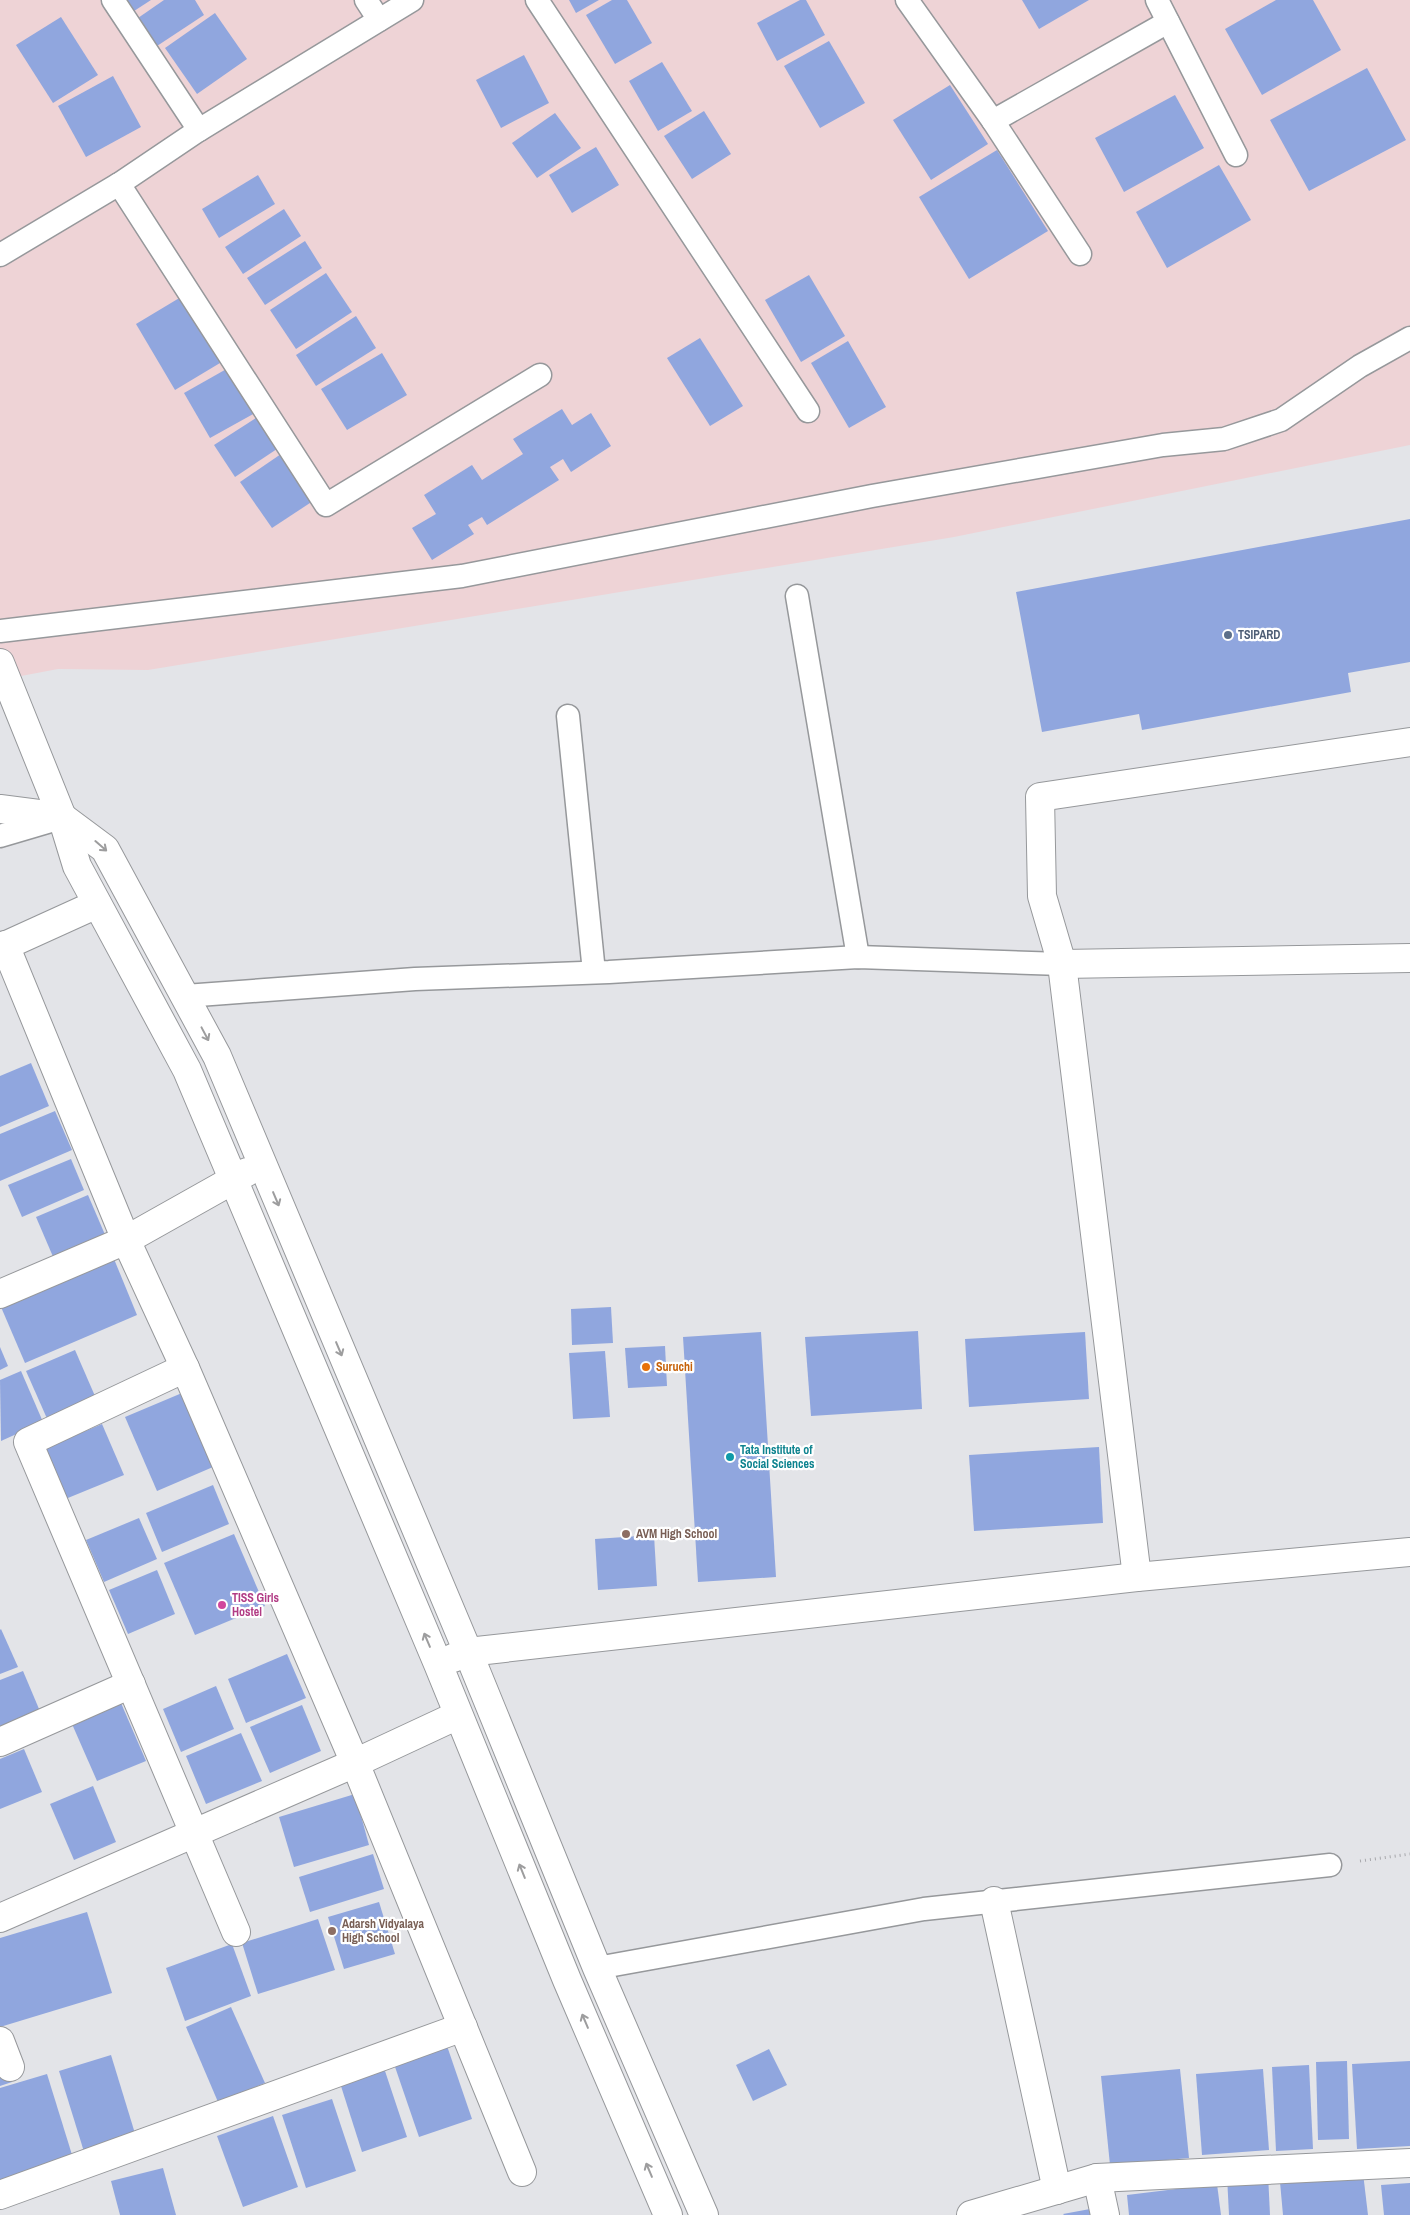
<svg xmlns="http://www.w3.org/2000/svg" width="1410" height="2215" viewBox="0 0 1410 2215" font-family="'Archivo Narrow',sans-serif">
<style>
.education{fill:#eed3d6}
.building{fill:#90a6de}
.lines{fill:none;stroke-linecap:round;stroke-linejoin:round}
.service-casing{stroke:#96989b;stroke-width:25}
.minor-casing{stroke:#96989b;stroke-width:30}
.path{stroke:#a7a7ab;stroke-width:3;stroke-dasharray:1 4;stroke-linecap:butt}
.service{stroke:#fff;stroke-width:22}
.minor{stroke:#fff;stroke-width:28}
.oneway{stroke:#9d9d9e}
.service-dot{fill:#5c6f8a;stroke:#fff;stroke-width:2}
.food-dot{fill:#e8710a;stroke:#fff;stroke-width:2}
.culture-dot{fill:#0f9aa8;stroke:#fff;stroke-width:2}
.education-dot{fill:#8d6e63;stroke:#fff;stroke-width:2}
.hotel-dot{fill:#d1479c;stroke:#fff;stroke-width:2}
.labels{text-anchor:middle;dominant-baseline:central;stroke-width:4.5;stroke-linejoin:round;paint-order:stroke}
.service-label{font-size:12px;font-weight:bold;fill:#4e5e75;stroke:#fff;text-anchor:start}
.food-label{font-size:12px;font-weight:bold;fill:#c56008;stroke:#fff;text-anchor:start}
.culture-label{font-size:12px;font-weight:bold;fill:#0d838f;stroke:#fff;text-anchor:start}
.education-label{font-size:12px;font-weight:bold;fill:#785e54;stroke:#fff;text-anchor:start}
.hotel-label{font-size:12px;font-weight:bold;fill:#b23c85;stroke:#fff;text-anchor:start}
</style>
<rect width="100%" height="100%" fill="#e3e4e8"/>
<!-- education -->
<polygon class="education" points="0,0 1410,0 1410,445 954,537 148,670 58,669 0,680"/>
<!-- building -->
<g class="building">
<polygon points="123,0 151,0 131,13"/>
<polygon points="164,0 195,0 204,15 157,46 138,18"/>
<polygon points="569,0 599,0 576,13"/>
<polygon points="612,0 627,0 652,43 615,64 586,15"/>
<polygon points="800,0 806,0 825,35 777,61 757,23"/>
<polygon points="1022,0 1089,0 1039,29"/>
<polygon points="1276,0 1313,0 1341,50 1262,95 1225,29"/>
<polygon points="215,13 247,59 197,94 165,48"/>
<polygon points="61,17 98,75 53,103 16,45"/>
<polygon points="829,41 865,103 820,128 784,66"/>
<polygon points="524,55 549,103 501,128 476,80"/>
<polygon points="662,62 692,111 658,131 629,81"/>
<polygon points="1367,68 1406,140 1309,191 1270,120"/>
<polygon points="113,76 141,127 86,157 58,106"/>
<polygon points="950,85 988,144 931,180 893,120"/>
<polygon points="1175,95 1204,148 1124,192 1095,138"/>
<polygon points="704,111 731,154 692,179 664,136"/>
<polygon points="555,113 581,148 537,178 512,143"/>
<polygon points="596,147 619,185 572,213 549,175"/>
<polygon points="997,150 1048,231 969,279 919,197"/>
<polygon points="1219,165 1251,220 1167,268 1136,212"/>
<polygon points="258,175 275,204 219,238 202,209"/>
<polygon points="284,209 301,236 243,274 225,247"/>
<polygon points="305,241 322,268 265,305 247,278"/>
<polygon points="326,273 352,312 296,349 270,310"/>
<polygon points="809,275 845,336 801,362 765,300"/>
<polygon points="181,297 220,363 175,390 136,324"/>
<polygon points="356,316 376,348 316,386 296,355"/>
<polygon points="700,338 743,406 710,426 667,358"/>
<polygon points="848,341 886,407 849,428 811,363"/>
<polygon points="382,353 407,395 347,430 321,389"/>
<polygon points="230,367 255,413 210,438 184,393"/>
<polygon points="562,409 572,425 591,413 611,446 571,472 563,459 550,467 559,480 487,525 482,517 468,525 474,534 432,560 412,528 436,514 424,495 472,465 482,480 523,454 513,439"/>
<polygon points="262,414 283,445 235,477 214,445"/>
<polygon points="281,454 313,501 272,528 240,482"/>
<polygon points="1410,519 1410,662 1348,673 1351,692 1142,730 1139,714 1042,732 1016,592"/>
<polygon points="31,1063 49,1106 0,1127 0,1076"/>
<polygon points="55,1111 72,1150 0,1181 0,1134"/>
<polygon points="71,1159 84,1190 22,1217 8,1185"/>
<polygon points="88,1195 106,1237 54,1259 36,1217"/>
<polygon points="114,1259 137,1315 25,1363 1,1307"/>
<polygon points="611,1307 613,1343 572,1345 571,1309"/>
<polygon points="918,1331 922,1409 811,1416 805,1337"/>
<polygon points="761,1332 776,1577 698,1582 683,1337"/>
<polygon points="1085,1332 1089,1399 969,1407 965,1339"/>
<polygon points="665,1346 667,1386 628,1388 625,1348"/>
<polygon points="0,1347 8,1366 0,1370"/>
<polygon points="75,1350 98,1403 49,1423 26,1371"/>
<polygon points="605,1351 610,1417 573,1419 569,1353"/>
<polygon points="21,1371 43,1422 1,1441 0,1380"/>
<polygon points="182,1393 213,1467 157,1491 125,1417"/>
<polygon points="102,1424 124,1475 63,1500 41,1450"/>
<polygon points="1099,1447 1103,1523 974,1531 969,1455"/>
<polygon points="213,1485 229,1524 162,1552 146,1513"/>
<polygon points="139,1518 157,1559 104,1582 86,1540"/>
<polygon points="234,1534 265,1606 195,1635 164,1563"/>
<polygon points="654,1535 657,1586 598,1590 595,1539"/>
<polygon points="157,1570 175,1614 128,1634 109,1590"/>
<polygon points="1,1629 18,1667 0,1674 0,1630"/>
<polygon points="287,1654 306,1698 246,1723 228,1679"/>
<polygon points="23,1671 42,1716 0,1733 0,1680"/>
<polygon points="216,1686 234,1729 181,1752 163,1709"/>
<polygon points="121,1703 146,1761 97,1781 72,1724"/>
<polygon points="302,1705 321,1751 270,1773 250,1727"/>
<polygon points="241,1733 262,1781 206,1804 186,1756"/>
<polygon points="24,1749 42,1792 0,1809 0,1759"/>
<polygon points="93,1786 116,1842 74,1860 50,1804"/>
<polygon points="355,1794 369,1845 294,1867 279,1817"/>
<polygon points="373,1854 384,1889 310,1912 299,1877"/>
<polygon points="379,1902 395,1954 344,1969 328,1917"/>
<polygon points="87,1912 112,1993 0,2027 0,1938"/>
<polygon points="318,1919 335,1970 258,1994 242,1943"/>
<polygon points="232,1944 251,1996 185,2021 166,1968"/>
<polygon points="231,2007 265,2083 218,2102 186,2027"/>
<polygon points="446,2043 472,2119 419,2137 393,2061"/>
<polygon points="0,2044 12,2082 0,2086"/>
<polygon points="769,2049 787,2085 753,2101 736,2065"/>
<polygon points="111,2055 137,2140 85,2155 59,2071"/>
<polygon points="1347,2061 1349,2139 1318,2140 1316,2062"/>
<polygon points="1410,2061 1410,2146 1357,2149 1352,2064"/>
<polygon points="1309,2065 1313,2149 1276,2151 1272,2067"/>
<polygon points="384,2068 407,2137 362,2152 340,2083"/>
<polygon points="1180,2069 1189,2158 1110,2165 1101,2076"/>
<polygon points="1263,2069 1269,2150 1202,2155 1196,2074"/>
<polygon points="47,2074 73,2158 0,2180 0,2088"/>
<polygon points="332,2099 356,2171 306,2188 282,2115"/>
<polygon points="273,2116 298,2187 243,2207 217,2136"/>
<polygon points="163,2168 176,2215 120,2215 111,2181"/>
<polygon points="1363,2173 1368,2215 1283,2215 1280,2182"/>
<polygon points="1268,2174 1270,2215 1229,2215 1227,2176"/>
<polygon points="1410,2183 1410,2215 1384,2215 1381,2185"/>
<polygon points="1217,2184 1221,2215 1129,2215 1127,2195"/>
<polygon points="1090,2209 1092,2215 1064,2215 1063,2214"/>
</g>
<g class="lines">
<!-- service casing -->
<g class="service-casing">
<g id="service">
<polyline points="113,0 199,130"/>
<polyline points="366,0 379,20"/>
<polyline points="537,0 808,411"/>
<polyline points="907,0 993,121 1168,22"/>
<polyline points="1157,0 1236,155"/>
<polyline points="993,121 1080,254"/>
<polyline points="119,184 326,505 540,375"/>
<polyline points="0,255 119,184 199,130 412,0"/>
<polyline points="797,596 858,957"/>
<polyline points="0,631 462,576 872,496 1163,445 1224,439 1281,420 1360,366 1410,338"/>
<polyline points="568,716 594,972"/>
<polyline points="0,836 61,818"/>
<polyline points="185,996 415,979 609,972 858,957 1062,964"/>
<polyline points="597,1968 924,1909 1330,1865"/>
</g>
</g>
<!-- minor casing -->
<g class="minor-casing">
<g id="minor">
<polyline points="0,663 62,817 77,866 187,1070 438,1664 567,1980 668,2215"/>
<polyline points="0,809 62,817 105,849 217,1056 468,1652 597,1968 704,2215"/>
<polyline points="5,945 126,1240 185,1368 355,1763 522,2172"/>
<polyline points="0,948 97,904"/>
<polyline points="1062,964 1410,958"/>
<polyline points="0,1294 126,1240 247,1172"/>
<polyline points="185,1368 28,1442 236,1932"/>
<polyline points="1137,1577 1062,964 1042,896 1040,797 1410,742"/>
<polyline points="453,1658 468,1652 1137,1577 1410,1552"/>
<polyline points="0,1742 131,1684"/>
<polyline points="994,1901 1057,2190"/>
<polyline points="0,1918 355,1763 458,1715"/>
<polyline points="0,2041 10,2067"/>
<polyline points="1097,2178 1105,2215"/>
<polyline points="0,2195 463,2027"/>
<polyline points="971,2215 1097,2178 1410,2163"/>
</g>
</g>
<!-- path -->
<polyline class="path" points="1360,1861 1410,1854"/>
<!-- service -->
<use href="#service" class="service"/>
<!-- minor -->
<use href="#minor" class="minor"/>
</g>
<!-- one-way arrows -->
<defs><path id="oneway-shaft" d="M-6 0H5M1.5-3L5.5 0L1.5 3" fill="none" stroke-width="1.6" stroke-linecap="round" stroke-linejoin="round" transform="scale(1.25)"/></defs>
<g class="oneway">
<use href="#oneway-shaft" transform="translate(101 846) rotate(41)"/>
<use href="#oneway-shaft" transform="translate(205 1034) rotate(62)"/>
<use href="#oneway-shaft" transform="translate(276 1199) rotate(67)"/>
<use href="#oneway-shaft" transform="translate(339 1349) rotate(67)"/>
<use href="#oneway-shaft" transform="translate(427 1640) rotate(-113)"/>
<use href="#oneway-shaft" transform="translate(522 1871) rotate(-112)"/>
<use href="#oneway-shaft" transform="translate(585 2021) rotate(-113)"/>
<use href="#oneway-shaft" transform="translate(649 2170) rotate(-113)"/>
</g>
<!-- markers -->
<circle class="service-dot" cx="1228" cy="635" r="5"/>
<circle class="food-dot" cx="646" cy="1367" r="5"/>
<circle class="culture-dot" cx="730" cy="1457" r="5"/>
<g class="education-dot">
<circle cx="626" cy="1534" r="5"/>
<circle cx="332" cy="1931" r="5"/>
</g>
<circle class="hotel-dot" cx="222" cy="1605" r="5"/>
<g class="labels">
<!-- service labels -->
<g class="service-label">
<text x="1238" y="635">TSIPARD</text>
</g>
<!-- food labels -->
<g class="food-label">
<text x="656" y="1367">Suruchi</text>
</g>
<!-- culture labels -->
<g class="culture-label">
<text x="740" y="1450">Tata Institute of<tspan x="740" dy="14">Social Sciences</tspan></text>
</g>
<!-- education labels -->
<g class="education-label">
<text x="636" y="1534">AVM High School</text>
<text x="342" y="1924">Adarsh Vidyalaya<tspan x="342" dy="14">High School</tspan></text>
</g>
<!-- hotel labels -->
<g class="hotel-label">
<text x="232" y="1598">TISS Girls<tspan x="232" dy="14">Hostel</tspan></text>
</g>
</g>
</svg>
